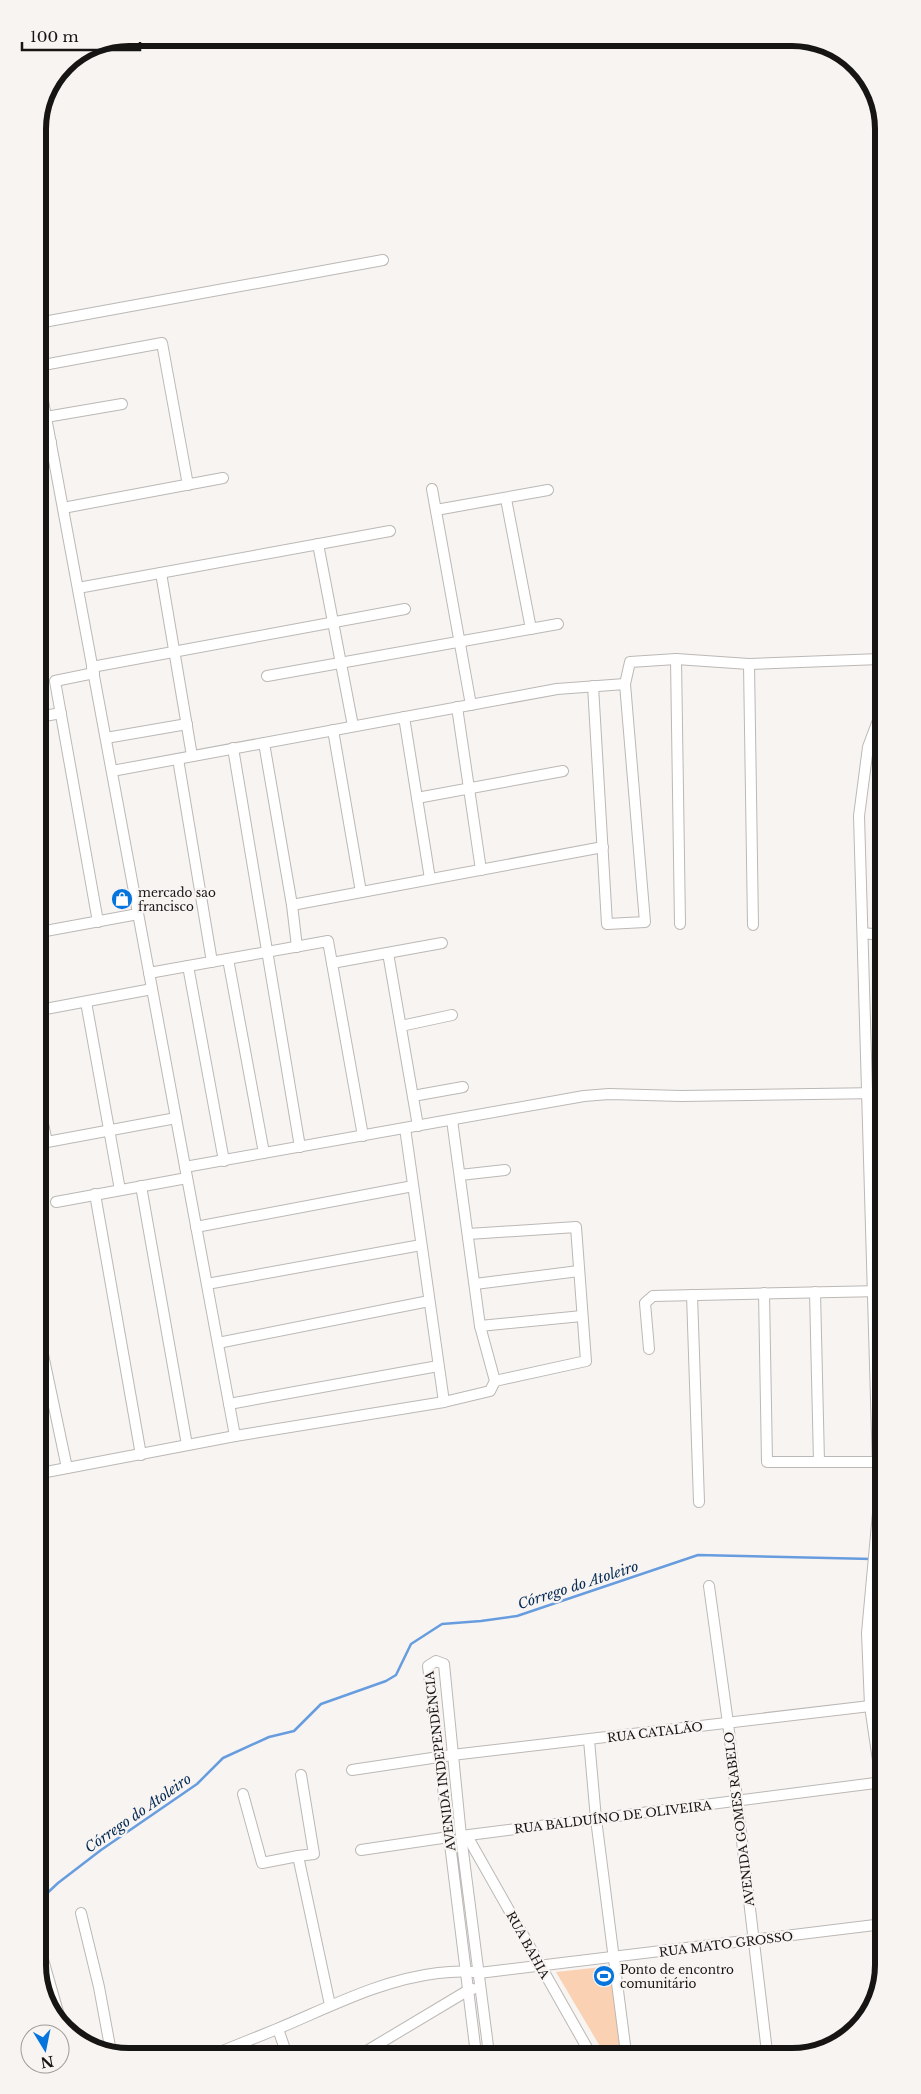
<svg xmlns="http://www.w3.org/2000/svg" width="921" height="2094" viewBox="0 0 921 2094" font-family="'Libre Baskerville',serif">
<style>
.green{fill:#fad1b2}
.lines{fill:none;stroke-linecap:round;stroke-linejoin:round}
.stream{stroke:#679ddf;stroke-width:2.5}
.minor-casing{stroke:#bbb8b5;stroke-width:12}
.minor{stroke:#fff;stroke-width:10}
.labels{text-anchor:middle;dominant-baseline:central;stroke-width:4.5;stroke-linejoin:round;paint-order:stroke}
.poi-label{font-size:12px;fill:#161514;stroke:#f8f4f2;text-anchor:start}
.street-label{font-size:12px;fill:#161514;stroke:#f8f4f2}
.water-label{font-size:14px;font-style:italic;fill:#052b55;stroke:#f8f4f2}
.rim{fill:none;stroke:#161514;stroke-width:6}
</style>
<rect width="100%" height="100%" fill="#f8f4f2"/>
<!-- green -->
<polygon class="green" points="611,1966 621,2053 604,2053 556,1972"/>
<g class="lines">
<!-- stream -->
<polyline class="stream" points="42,1898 58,1883 101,1850 197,1784 223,1758 269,1737 294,1731 321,1704 386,1681 396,1675 411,1644 442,1624 481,1621 517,1616 698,1555 872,1559"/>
<!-- minor casing -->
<g class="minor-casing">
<g id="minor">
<polyline points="38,323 383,260"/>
<polyline points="38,366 162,343 188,485"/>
<polyline points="38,374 235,1436"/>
<polyline points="46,417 122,404"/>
<polyline points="38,444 51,442"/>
<polyline points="432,489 471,705"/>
<polyline points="506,499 531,629"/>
<polyline points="63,508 223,478"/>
<polyline points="436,510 548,490"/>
<polyline points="318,544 353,726"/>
<polyline points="161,573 192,756"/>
<polyline points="78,588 390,531"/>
<polyline points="676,659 680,924"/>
<polyline points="749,664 753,925"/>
<polyline points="92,667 405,609"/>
<polyline points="94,673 55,681 98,922"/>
<polyline points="267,676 558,624"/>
<polyline points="593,686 607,924 645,922 625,684 630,662 676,659 749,664 880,659"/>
<polyline points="457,707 481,870"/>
<polyline points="880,715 868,747 859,816 879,1502 867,1633 870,1706 883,1794"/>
<polyline points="39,717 61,713"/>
<polyline points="404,717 430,879"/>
<polyline points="333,730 361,892"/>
<polyline points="106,738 187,724"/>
<polyline points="264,743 292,905 297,947"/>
<polyline points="233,748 300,1147"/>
<polyline points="178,759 212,962"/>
<polyline points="112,771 557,689 625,684"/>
<polyline points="417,798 563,771"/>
<polyline points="292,905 603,847"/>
<polyline points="40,932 138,914"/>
<polyline points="863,933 881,935"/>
<polyline points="388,953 418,1126"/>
<polyline points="228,959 264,1153"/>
<polyline points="332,963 442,943"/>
<polyline points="188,966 224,1161"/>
<polyline points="149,973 328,941 363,1136"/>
<polyline points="86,1002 120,1190"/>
<polyline points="40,1010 152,989"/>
<polyline points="401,1026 452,1015"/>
<polyline points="413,1096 463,1087"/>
<polyline points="40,1110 47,1142 176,1118"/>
<polyline points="405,1128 444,1402"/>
<polyline points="185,1167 584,1096 609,1094 681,1096 881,1093"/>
<polyline points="460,1175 505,1170"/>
<polyline points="141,1186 187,1445"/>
<polyline points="95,1194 141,1455"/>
<polyline points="56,1202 187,1178"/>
<polyline points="196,1227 413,1186"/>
<polyline points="468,1234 576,1227 586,1361 495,1381"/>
<polyline points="207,1284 421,1245"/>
<polyline points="475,1284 579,1271"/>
<polyline points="815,1292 819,1462"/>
<polyline points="764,1293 767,1462 878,1462"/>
<polyline points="692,1295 699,1502"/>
<polyline points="480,1326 582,1316"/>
<polyline points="218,1343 429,1301"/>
<polyline points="41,1345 67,1468"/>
<polyline points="649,1349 645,1303 653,1296 882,1291"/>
<polyline points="229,1404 438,1366"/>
<polyline points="41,1473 235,1436 444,1402 490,1391 495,1381 480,1326 452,1120"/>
<polyline points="709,1586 728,1723 767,2052"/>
<polyline points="589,1740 596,1819 626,2053"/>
<polyline points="352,1770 452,1755 870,1706"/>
<polyline points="243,1794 262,1863 298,1856 330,2005"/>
<polyline points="461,1836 883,1782"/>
<polyline points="467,1836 590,2053"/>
<polyline points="361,1850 449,1837"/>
<polyline points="298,1856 314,1854 301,1775"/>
<polyline points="81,1913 99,1987 111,2052"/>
<polyline points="42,1956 60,2019"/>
<polyline points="278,2029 287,2055"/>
<polyline points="476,2054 428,1666 436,1661 444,1664 461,1836 489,2054"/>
<polyline points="360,2055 467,1991 473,1989"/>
<path d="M210,2056c22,-9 45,-18 67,-27 53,-22 103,-49 161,-56 15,-1 27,-3 41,0l404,-49"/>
</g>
</g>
<!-- minor -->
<use href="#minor" class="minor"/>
</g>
<!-- icons -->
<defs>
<g id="shop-disc" transform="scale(1.125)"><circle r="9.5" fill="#0575dd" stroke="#f8f4f2"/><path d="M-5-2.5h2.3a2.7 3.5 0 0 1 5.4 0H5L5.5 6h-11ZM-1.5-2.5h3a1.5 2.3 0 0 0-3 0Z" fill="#fff"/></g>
<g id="stadium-disc" transform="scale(1.125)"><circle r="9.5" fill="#0575dd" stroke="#f8f4f2"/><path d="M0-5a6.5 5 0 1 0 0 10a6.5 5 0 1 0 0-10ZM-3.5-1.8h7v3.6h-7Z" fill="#fff"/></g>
</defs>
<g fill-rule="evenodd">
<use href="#shop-disc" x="122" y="899"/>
<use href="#stadium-disc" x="604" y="1976"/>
</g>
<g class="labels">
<!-- poi labels -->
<g class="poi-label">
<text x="138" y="892">mercado sao<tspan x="138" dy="14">francisco</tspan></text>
<text x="620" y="1969">Ponto de encontro<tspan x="620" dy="14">comunitário</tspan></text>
</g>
<!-- street labels -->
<g class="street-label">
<text transform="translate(655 1732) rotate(-7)">RUA CATALÃO</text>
<text transform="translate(440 1761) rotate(-97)">AVENIDA INDEPENDÊNCIA</text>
<text transform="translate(613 1817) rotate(-7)">RUA BALDUÍNO DE OLIVEIRA</text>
<text transform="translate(739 1819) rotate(-97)">AVENIDA GOMES RABELO</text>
<text transform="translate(726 1944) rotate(-7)">RUA MATO GROSSO</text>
<text transform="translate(528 1945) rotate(61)">RUA BAHIA</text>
</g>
<!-- water labels -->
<g class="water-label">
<text transform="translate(578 1585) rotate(-18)">Córrego do Atoleiro</text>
<text transform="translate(138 1813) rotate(-35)">Córrego do Atoleiro</text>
</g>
</g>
<!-- crop -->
<path d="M0 0H921V2094H0ZM129 46H792A83 83 0 0 1 875 129V1965A83 83 0 0 1 792 2048H129A83 83 0 0 1 46 1965V129A83 83 0 0 1 129 46Z" fill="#f8f4f2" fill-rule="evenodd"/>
<path class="rim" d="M129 46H792A83 83 0 0 1 875 129V1965A83 83 0 0 1 792 2048H129A83 83 0 0 1 46 1965V129A83 83 0 0 1 129 46Z"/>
<!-- north arrow -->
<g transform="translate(45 2049) rotate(170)"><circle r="24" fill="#f8f4f2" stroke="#9e9b99"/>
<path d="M0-4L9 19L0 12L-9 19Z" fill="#0575dd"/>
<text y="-8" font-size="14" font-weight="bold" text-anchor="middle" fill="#161514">N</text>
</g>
<!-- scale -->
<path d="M22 42v8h118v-8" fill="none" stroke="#161514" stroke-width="2.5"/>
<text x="30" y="42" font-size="15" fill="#161514" stroke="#f8f4f2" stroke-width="4" paint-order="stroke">100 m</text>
</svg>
